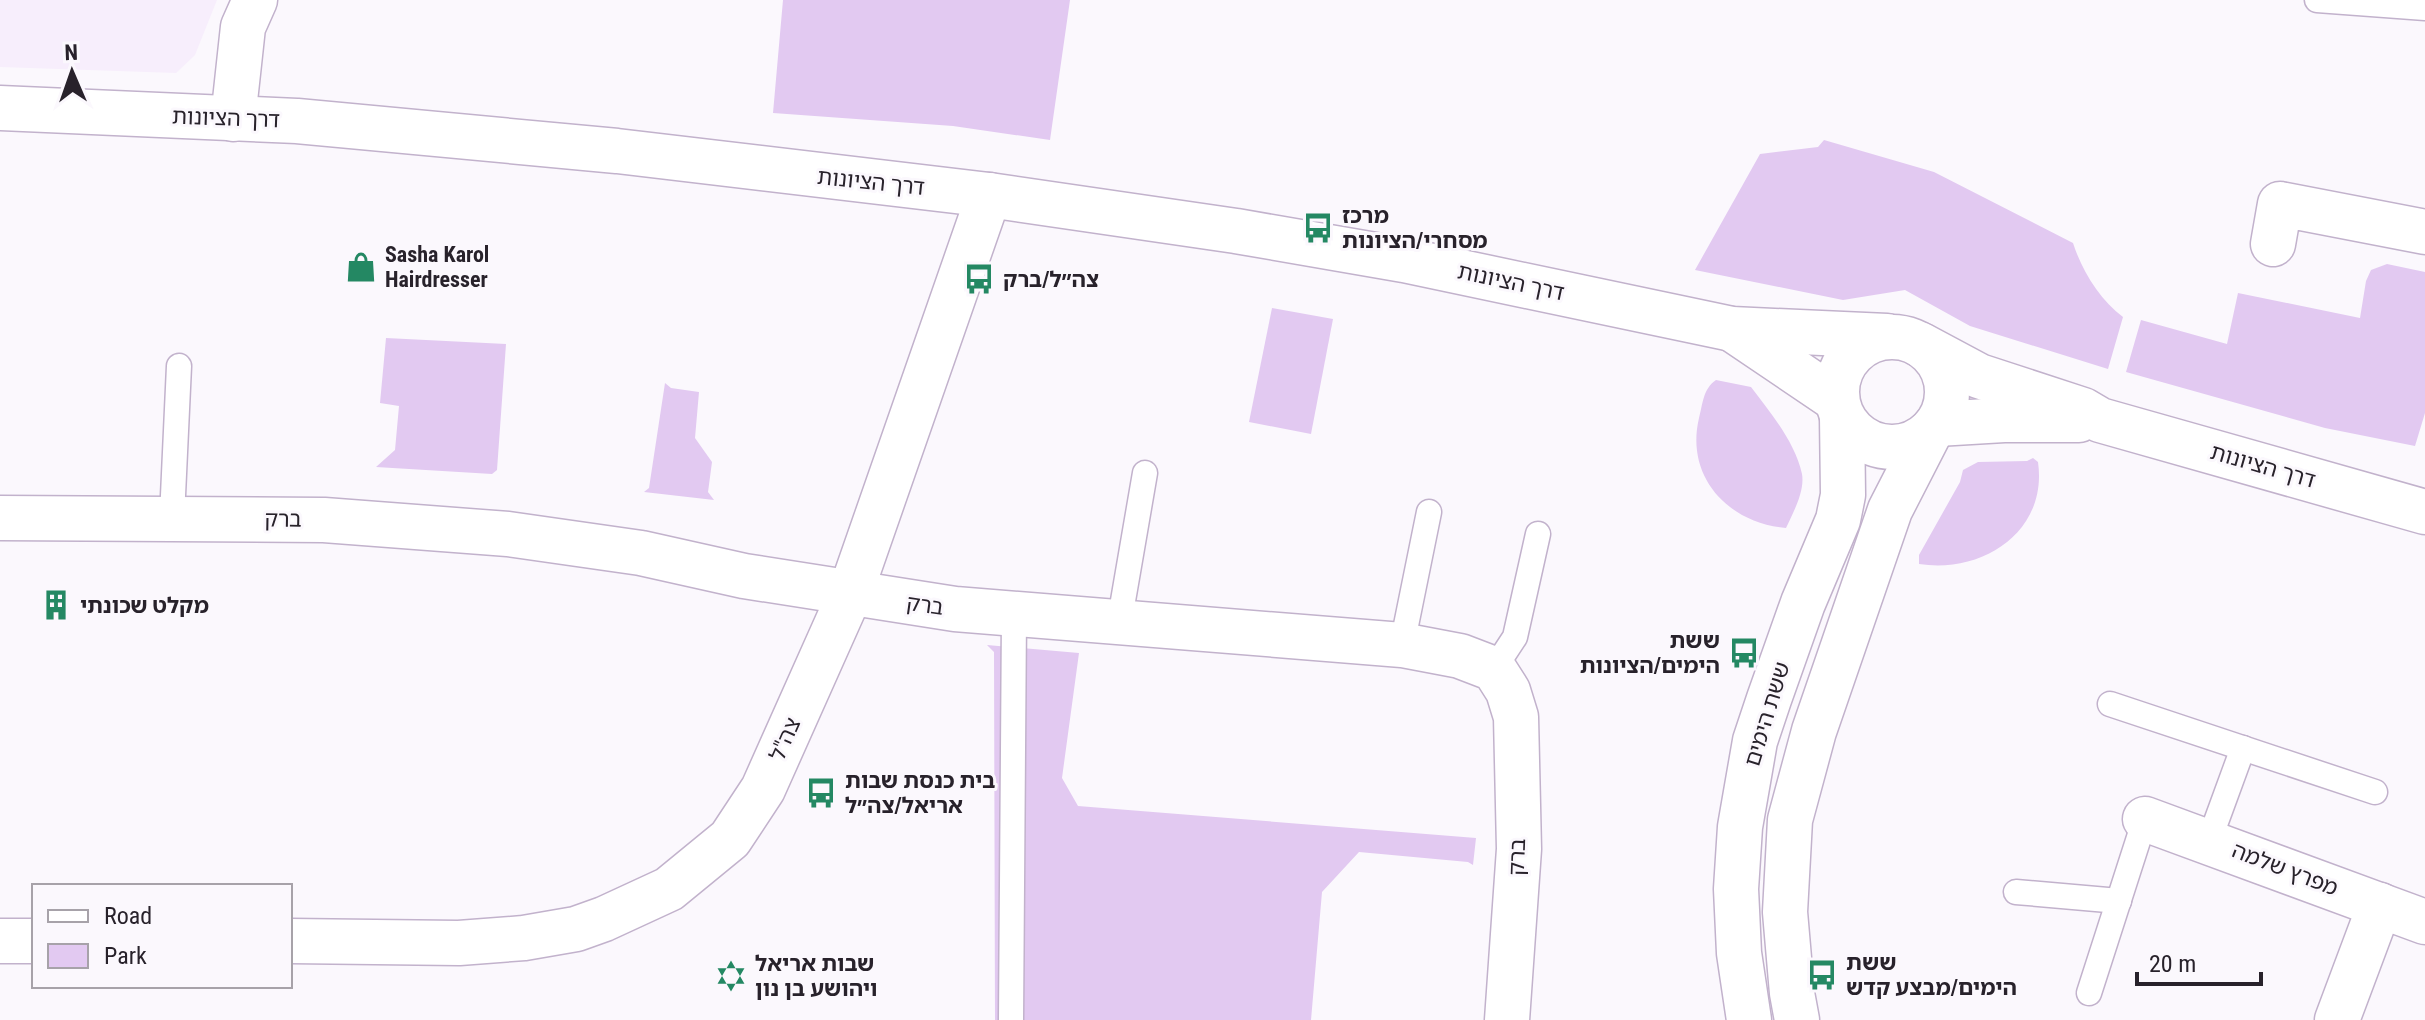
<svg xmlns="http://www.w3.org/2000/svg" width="2425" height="1020" viewBox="0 0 2425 1020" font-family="'Roboto Condensed','Noto Sans Hebrew',sans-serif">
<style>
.built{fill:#f7eefc}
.green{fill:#e2c9f1}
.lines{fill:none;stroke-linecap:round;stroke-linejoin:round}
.lane-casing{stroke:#c2b2cc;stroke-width:27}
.street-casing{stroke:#c2b2cc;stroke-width:47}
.secondary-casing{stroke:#c2b2cc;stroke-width:47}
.lane{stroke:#fff;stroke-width:24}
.street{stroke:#fff;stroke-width:44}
.secondary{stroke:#fff;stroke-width:44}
.labels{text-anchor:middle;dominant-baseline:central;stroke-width:6;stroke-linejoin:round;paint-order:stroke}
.street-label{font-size:22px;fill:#28222b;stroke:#fbf8fd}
.poi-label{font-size:22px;font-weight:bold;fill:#28222b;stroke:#fbf8fd;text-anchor:start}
</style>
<rect width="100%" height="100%" fill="#fbf8fd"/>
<!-- built -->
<polygon class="built" points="0,0 217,0 195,55 176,73 0,67"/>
<!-- green -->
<g class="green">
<polygon points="783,0 1070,0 1050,140 953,126 773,113"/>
<path d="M1824,140l110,32 139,71c9,28 27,57 50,74l-15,52 -138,-43 -65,-36 -62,10 -148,-30 65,-116 58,-7z"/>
<polygon points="2387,264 2425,272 2425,413 2415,446 2325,428 2126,372 2141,320 2227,344 2238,293 2360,318 2366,281 2371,270"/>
<polygon points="1272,308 1333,319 1311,434 1249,422"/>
<polygon points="386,338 506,344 497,470 492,474 376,467 395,450 399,406 380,403"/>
<path d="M1716,380l35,7c19,25 44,55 51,87 3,17 -9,39 -16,54 -58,-5 -101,-51 -87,-110 4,-15 4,-29 17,-38z"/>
<polygon points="665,383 671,388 699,392 695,438 712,462 708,492 714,500 644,492 649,488"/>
<path d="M2033,458l5,4c10,70 -56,112 -119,102v-9l41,-73 3,-12 15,-8 49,-1z"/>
<polygon points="987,645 1079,653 1062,778 1078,806 1476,838 1473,865 1468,862 1359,852 1322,892 1311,1020 995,1020 994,652"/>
</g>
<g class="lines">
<!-- lane casing -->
<g class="lane-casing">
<g id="lane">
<polyline points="2317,0 2425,8"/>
<polyline points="172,517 179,366"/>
<polyline points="1119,624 1145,473"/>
<polyline points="1402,645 1429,512"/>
<polyline points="1494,669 1515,637 1538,534"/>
<polyline points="2110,704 2375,792"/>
<polyline points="2209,841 2243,748"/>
<polyline points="2016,892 2119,901"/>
<polyline points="2089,993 2145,819"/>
<polyline points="1011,1020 1014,615"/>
</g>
</g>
<!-- street casing -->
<g class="street-casing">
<g id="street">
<polyline points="233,119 243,27 255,0"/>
<polyline points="2273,244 2280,204 2425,232"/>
<polyline points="0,518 324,520 508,534 641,553 744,576 955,609 1402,645 1460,656 1494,669 1508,691 1516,717 1519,849 1507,1020"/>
<polyline points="2145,819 2425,922"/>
<polyline points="0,941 34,941"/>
<polyline points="290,941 459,943 524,938 576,929 604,919 669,889 730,839 763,789 850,594 989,195"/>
<polyline points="2337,1020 2380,905"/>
</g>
</g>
<!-- secondary casing -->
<g class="secondary-casing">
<g id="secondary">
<polyline points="0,108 297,121 617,151 989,195 1236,231 1404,260 1732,329 1887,336"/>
<polyline points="1732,329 1837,400"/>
<circle cx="1892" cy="392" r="55"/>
<polyline points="1921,345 1979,376 2083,410 2100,420 2425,512"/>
<polyline points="1937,424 2004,420 2079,420"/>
<polyline points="1749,1020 1739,953 1736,889 1740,827 1755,741 1769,699 1803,603 1838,520 1843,495 1842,417"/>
<polyline points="1797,1020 1792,993 1785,912 1790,820 1814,731 1890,510 1930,432"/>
</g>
</g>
<!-- lane -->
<use href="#lane" class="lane"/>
<!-- street -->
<use href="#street" class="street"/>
<!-- secondary -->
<use href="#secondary" class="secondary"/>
</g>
<!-- icons -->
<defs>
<g id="bus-bare" transform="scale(2.4)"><path d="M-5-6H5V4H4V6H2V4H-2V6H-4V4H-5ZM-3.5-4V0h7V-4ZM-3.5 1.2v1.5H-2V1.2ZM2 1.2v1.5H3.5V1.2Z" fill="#248863" stroke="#fbf8fd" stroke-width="2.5" paint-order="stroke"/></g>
<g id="shop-bare" transform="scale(2.4)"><path d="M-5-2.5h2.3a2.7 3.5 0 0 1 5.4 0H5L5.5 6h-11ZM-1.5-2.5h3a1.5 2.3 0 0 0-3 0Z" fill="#248863" stroke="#fbf8fd" stroke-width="2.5" paint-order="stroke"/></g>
<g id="building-bare" transform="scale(2.4)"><path d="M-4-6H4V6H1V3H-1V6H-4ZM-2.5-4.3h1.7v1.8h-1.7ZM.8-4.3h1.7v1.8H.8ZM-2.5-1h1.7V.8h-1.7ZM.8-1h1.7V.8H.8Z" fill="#248863" stroke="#fbf8fd" stroke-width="2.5" paint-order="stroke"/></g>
<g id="synagogue-bare" transform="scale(2.4)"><path d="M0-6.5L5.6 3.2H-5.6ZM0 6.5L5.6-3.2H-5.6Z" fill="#248863" stroke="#fbf8fd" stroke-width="2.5" paint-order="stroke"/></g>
</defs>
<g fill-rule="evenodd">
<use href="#bus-bare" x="1318" y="228"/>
<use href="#shop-bare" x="361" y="267"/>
<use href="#bus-bare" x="979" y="279"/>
<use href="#building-bare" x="56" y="605"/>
<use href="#bus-bare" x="1744" y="653"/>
<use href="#bus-bare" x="821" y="793"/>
<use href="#bus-bare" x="1822" y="975"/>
<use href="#synagogue-bare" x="731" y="976"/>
</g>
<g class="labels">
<!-- street labels -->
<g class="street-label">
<text transform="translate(226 118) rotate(2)">דרך הציונות</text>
<text transform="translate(871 182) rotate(6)">דרך הציונות</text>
<text transform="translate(1511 282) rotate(12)">דרך הציונות</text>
<text transform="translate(2263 466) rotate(16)">דרך הציונות</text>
<text transform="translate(283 519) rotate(1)">ברק</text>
<text transform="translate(925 605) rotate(8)">ברק</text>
<text transform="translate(1767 714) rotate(-73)">ששת הימים</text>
<text transform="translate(785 739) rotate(-66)">צה"ל</text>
<text transform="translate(1517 857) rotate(-88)">ברק</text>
<text transform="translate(2285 869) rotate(21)">מפרץ שלמה</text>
</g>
<!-- poi labels -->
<g class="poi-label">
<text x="1342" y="215">מרכז<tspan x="1342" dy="25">מסחרי/הציונות</tspan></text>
<text x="385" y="254">Sasha Karol<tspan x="385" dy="25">Hairdresser</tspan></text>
<text x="1003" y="279">צה״ל/ברק</text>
<text x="80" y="605">מקלט שכונתי</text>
<text x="1720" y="640" text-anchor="end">ששת<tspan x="1720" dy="25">הימים/הציונות</tspan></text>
<text x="845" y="780">בית כנסת שבות<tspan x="845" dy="25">אריאל/צה״ל</tspan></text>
<text x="1846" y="962">ששת<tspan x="1846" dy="25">הימים/מבצע קדש</tspan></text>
<text x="755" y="963">שבות אריאל<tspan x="755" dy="25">ויהושע בן נון</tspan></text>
</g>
</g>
<!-- legend -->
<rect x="32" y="884" width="260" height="104" fill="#fbf8fd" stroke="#a7a2a9" stroke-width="2"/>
<rect x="48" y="910" width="40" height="12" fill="#ffffff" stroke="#a7a2a9" stroke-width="2"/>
<text x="104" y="924" font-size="24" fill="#28222b">Road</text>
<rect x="48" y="944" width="40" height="24" fill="#e2c9f1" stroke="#a7a2a9" stroke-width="2"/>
<text x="104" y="964" font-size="24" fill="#28222b">Park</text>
<!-- north arrow -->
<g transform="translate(72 72) rotate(358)" stroke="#fbf8fd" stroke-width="6" paint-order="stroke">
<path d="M0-6L14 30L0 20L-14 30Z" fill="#28222b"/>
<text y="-12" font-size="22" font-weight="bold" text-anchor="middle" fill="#28222b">N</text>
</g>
<!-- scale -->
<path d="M2137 972v12h124v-12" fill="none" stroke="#28222b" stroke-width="4"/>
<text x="2149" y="972" font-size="24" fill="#28222b" stroke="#fbf8fd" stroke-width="6" paint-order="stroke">20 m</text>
</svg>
